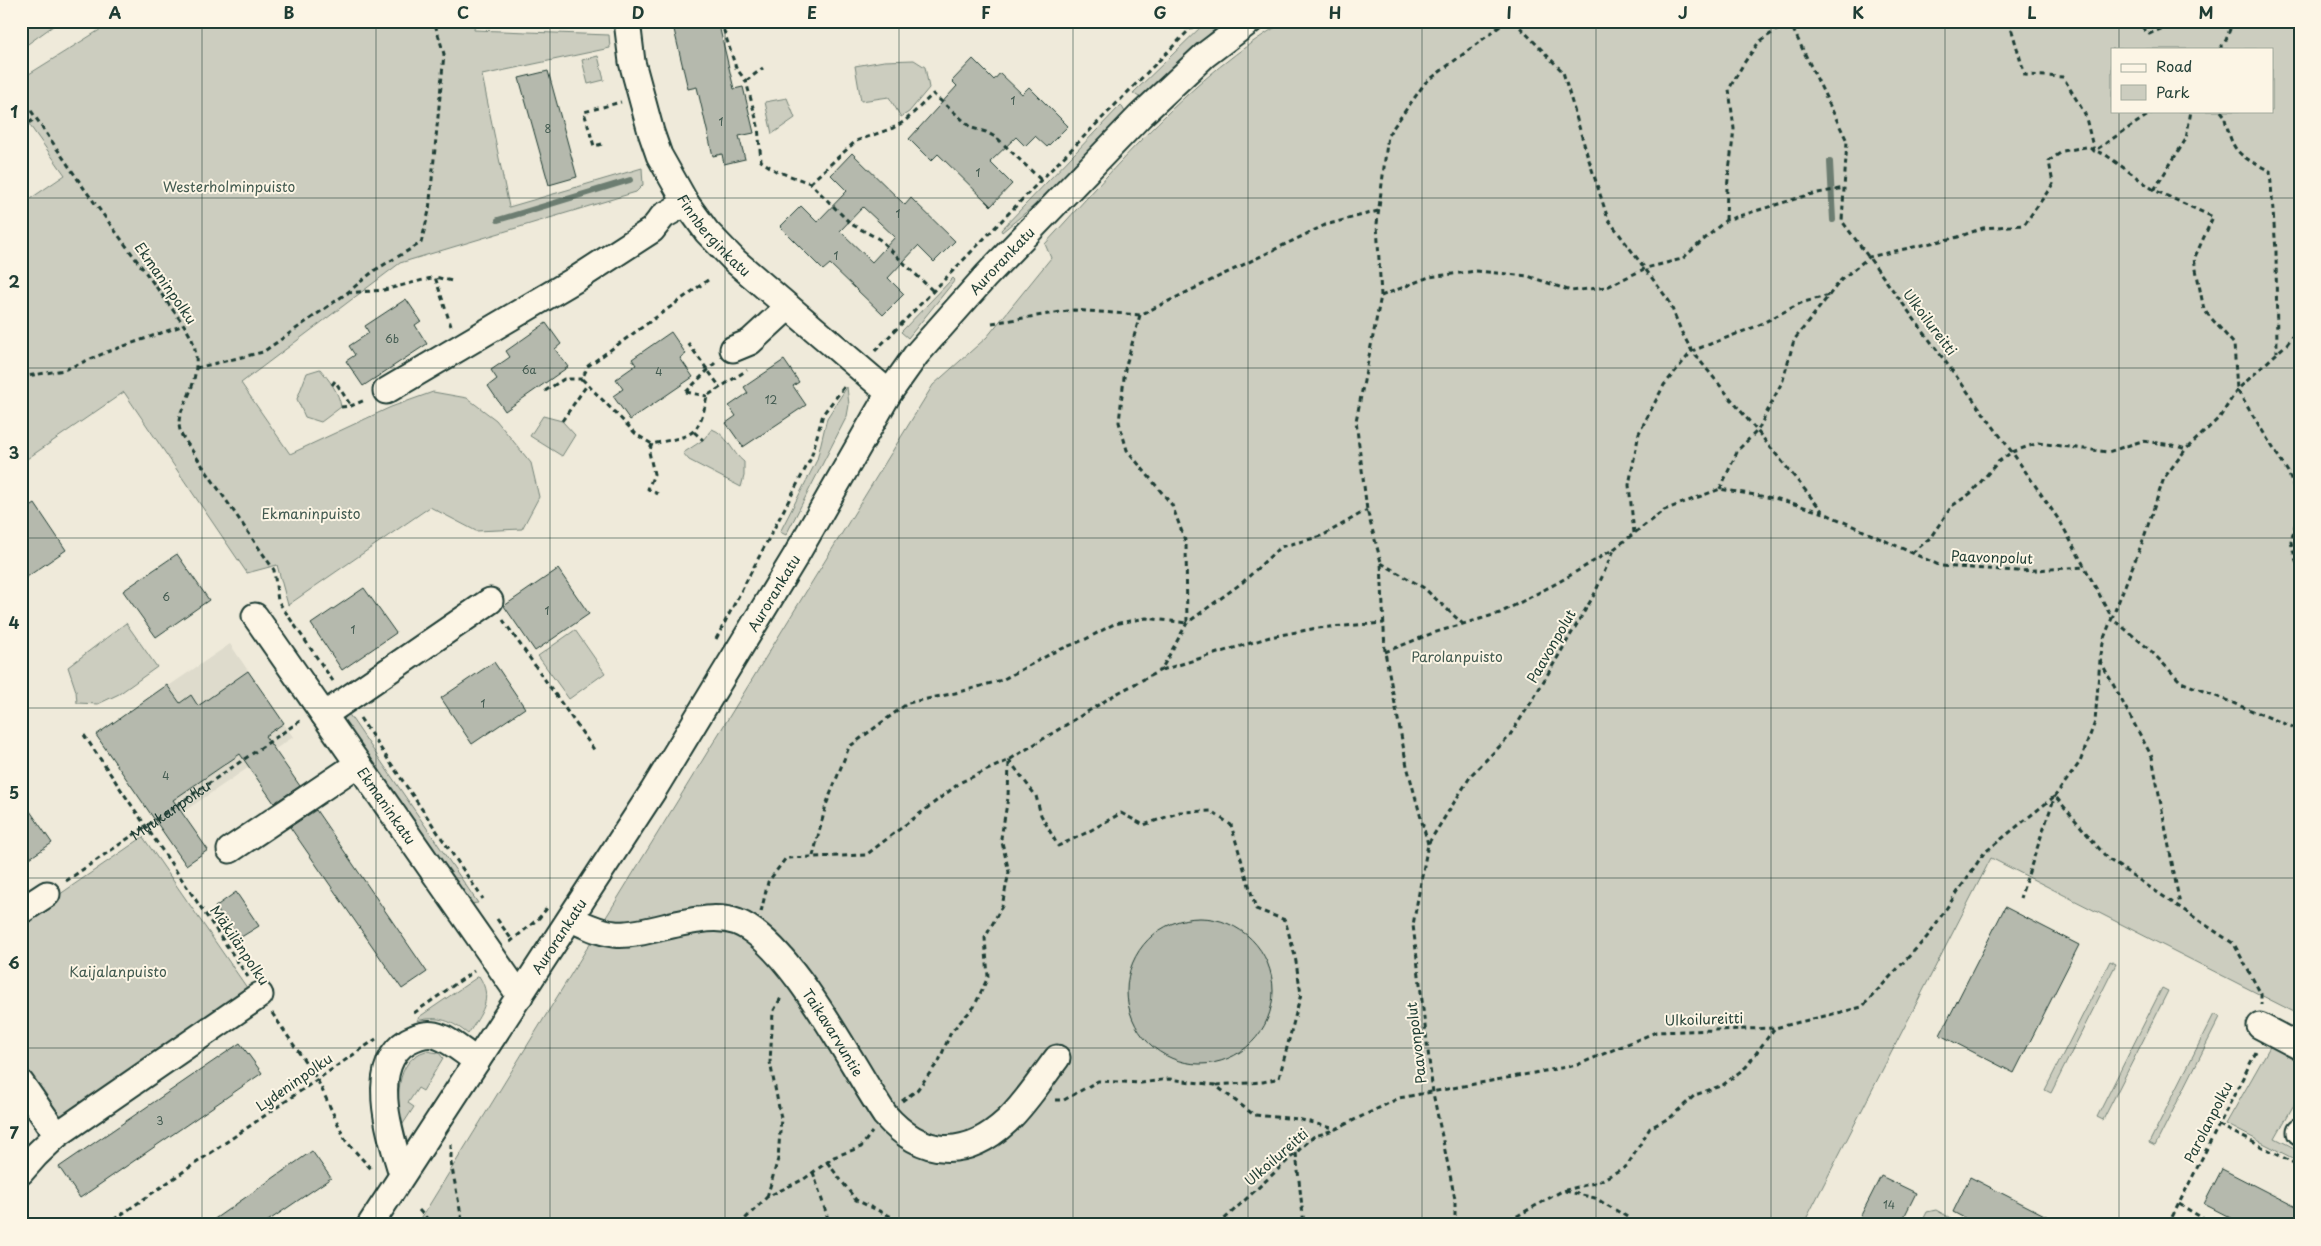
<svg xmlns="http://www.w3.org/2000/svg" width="2321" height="1246" viewBox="0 0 2321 1246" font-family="'Playpen Sans',sans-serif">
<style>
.built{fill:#dedbcc}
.green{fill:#cccdbf;stroke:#76857a;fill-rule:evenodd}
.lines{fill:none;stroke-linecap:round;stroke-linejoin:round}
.stream{stroke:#6c7d71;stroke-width:6}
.building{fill:#b5b9ad;stroke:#1f3d34;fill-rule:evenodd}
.minor-casing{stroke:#1f3d34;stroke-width:29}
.path{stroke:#1f3d34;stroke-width:3;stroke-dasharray:5 4;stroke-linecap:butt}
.minor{stroke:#fcf5e5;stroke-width:25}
.grid{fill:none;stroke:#1f3d34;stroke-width:1;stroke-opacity:0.55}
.labels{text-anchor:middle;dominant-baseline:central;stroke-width:4;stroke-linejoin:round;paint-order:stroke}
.number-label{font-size:11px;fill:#445c52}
.park-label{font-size:14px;fill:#425a50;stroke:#fcf5e5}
.street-label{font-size:14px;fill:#1f3d34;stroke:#fcf5e5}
.neatline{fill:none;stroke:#1f3d34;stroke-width:2}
.grid-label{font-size:16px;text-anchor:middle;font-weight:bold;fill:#1f3d34}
</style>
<rect width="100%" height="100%" fill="#efeada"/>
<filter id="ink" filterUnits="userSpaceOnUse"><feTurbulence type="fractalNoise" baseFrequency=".02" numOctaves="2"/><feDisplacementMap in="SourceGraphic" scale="10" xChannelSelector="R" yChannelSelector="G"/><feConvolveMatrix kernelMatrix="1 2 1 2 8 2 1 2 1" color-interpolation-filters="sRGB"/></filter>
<g filter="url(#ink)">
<!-- built -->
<polygon class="built" points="230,644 293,737 161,827 97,735"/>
<!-- green -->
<g class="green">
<polygon points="21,21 60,21 25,46 21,41"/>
<polygon points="114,21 475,21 474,30 609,35 610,48 482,75 509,207 642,168 643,185 636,192 400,263 241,383 290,454 391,407 433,392 467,398 496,420 531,463 539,497 522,529 476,531 430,507 288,605 277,565 247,573 124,392 21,463 21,205 65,175 21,113 21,79"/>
<polygon points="1207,21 1224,21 1187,54 1142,99 1133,93"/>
<path d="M1286,21h1014v994l-309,-157 -188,367h-1386l516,-840 54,-48 64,-79 -6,-14c71,-77 149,-171 241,-223zM2112,49h160v62h-160z"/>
<polygon points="598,56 604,80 588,84 582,60"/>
<polygon points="914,60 925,67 929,88 909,112 901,117 889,97 861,101 855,66 884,61"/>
<polygon points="787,98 795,118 772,134 765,102"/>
<polygon points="1121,105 1125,112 1124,118 1047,195 1002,232 1001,230"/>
<polygon points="953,278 955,280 908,338 901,332"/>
<path d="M320,369c9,11 19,23 21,38l-20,15 -16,-5 -8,-18 10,-26z"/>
<polygon points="847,387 849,405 847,416 786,535 780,532 817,460 827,418"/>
<polygon points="543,416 562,421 575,435 562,456 530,436"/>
<path d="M712,429c15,5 20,24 32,33v14l-3,11 -52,-27 -6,-7 20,-13z"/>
<polygon points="126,623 157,667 119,694 98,704 77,703 76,691 68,667"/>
<polygon points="575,630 605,673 569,699 538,656"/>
<polygon points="348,713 478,903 470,904 344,720"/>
<polygon points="143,837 252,995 59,1130 21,1075 21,921"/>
<polygon points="2110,961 2116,964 2051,1093 2045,1090"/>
<path d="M479,976c15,23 2,38 -11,58 -16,-13 -30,-19 -51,-13l2,-4z"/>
<polygon points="2162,988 2168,991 2103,1120 2097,1117"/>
<polygon points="2214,1014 2220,1017 2155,1146 2149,1143"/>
<polygon points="2272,1043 2300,1058 2300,1094 2275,1138 2300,1151 2300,1162 2226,1124"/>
<path d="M426,1051l13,2 4,5 -20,33 -5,-3 -10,15 6,4 -13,20c-4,-26 -7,-67 25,-76z"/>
<polygon points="1936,1210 1963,1225 1930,1225 1924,1218 1927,1212"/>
</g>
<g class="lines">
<!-- stream -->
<g class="stream">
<polyline points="1830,162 1833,220"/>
<polyline points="498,220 630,180"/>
</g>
</g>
<!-- building -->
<g class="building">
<polygon points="672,21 703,21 704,25 718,21 734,89 743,87 754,133 739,136 745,159 724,164 722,154 713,156 697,87 688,89"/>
<polygon points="973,59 994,80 1000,73 1022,94 1029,87 1068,126 1047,147 1035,136 1025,146 1016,137 990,162 1012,184 991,206 938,154 931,161 909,139 957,86 952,81"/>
<polygon points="548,71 577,177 549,185 519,78"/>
<path d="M852,153l53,52 6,-7 44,43 -21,21 -16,-16 -30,32 16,16 -21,21 -53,-51 -7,6 -43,-43 21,-21 16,16 30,-31 -16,-16zM863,207l32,30 -23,25 -32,-31z"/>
<polygon points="406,299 421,321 415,325 427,344 363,386 346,361 355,355 349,346 369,333 365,326"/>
<polygon points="546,323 561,344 555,349 568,367 505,411 488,386 497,379 491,370 510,357 506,351"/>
<polygon points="671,332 686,354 680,358 693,377 630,420 613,396 623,389 616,379 636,365 632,359"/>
<polygon points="784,360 799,382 793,386 806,405 743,447 726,423 736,416 729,406 748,393 744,387"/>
<polygon points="35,504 66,550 21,581 21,513"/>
<polygon points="177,554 209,600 156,637 123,591"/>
<polygon points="558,569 589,614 535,651 504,606"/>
<polygon points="364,588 396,633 342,670 311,624"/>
<polygon points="494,662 525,708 472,744 441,698"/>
<polygon points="248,671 284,723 265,736 300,786 274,803 240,754 173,800 208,850 186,865 96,735 167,685 180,703 191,695 198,706"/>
<polygon points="21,798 52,843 21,864"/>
<polygon points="316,810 427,972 402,989 290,827"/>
<polygon points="236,892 259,926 238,939 215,907"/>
<polygon points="2005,907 2079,945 2014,1073 1940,1035"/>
<circle cx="1200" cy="991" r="73"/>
<polygon points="240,1043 262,1073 80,1198 59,1167"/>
<polygon points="312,1151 331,1178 262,1225 206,1225"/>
<polygon points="2222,1169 2300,1209 2300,1225 2245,1225 2204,1204"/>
<polygon points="1881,1176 1916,1193 1900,1225 1856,1225"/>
<polygon points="1970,1177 2064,1225 1978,1225 1953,1212"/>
</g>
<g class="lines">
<!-- minor casing -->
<g class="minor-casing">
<g id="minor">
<path id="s2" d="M627,21l5,41 19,70 8,23 27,48 21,29 28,29 154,132"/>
<polyline points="733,349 750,342 788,307"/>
<polyline points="386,391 578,278 652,230 663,216 686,203"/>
<path id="s3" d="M255,616l265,380"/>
<polyline points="324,715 490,601"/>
<polyline points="230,850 358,764"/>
<polyline points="21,911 47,894"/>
<path id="s4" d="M571,919c14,6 27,13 43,15 22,3 61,-12 85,-14 12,-2 26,-2 38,2 54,21 114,143 148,193 37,42 80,45 122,6 19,-18 34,-42 50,-63"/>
<polyline points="2260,1026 2300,1047"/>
<polyline points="21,1083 57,1135"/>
<polyline points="2300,1131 2300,1132"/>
<polyline points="21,1172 36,1155 57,1135 260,995"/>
<path d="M402,1174c-11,-36 -36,-108 6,-133 8,-4 17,-8 26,-6 15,3 30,18 43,26"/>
<path id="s5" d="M370,1225l283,-434 142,-234 94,-164 27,-38 70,-79 154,-160 65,-61 45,-34"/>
</g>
</g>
<!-- path -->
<g class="path">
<polyline points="723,21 723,28 736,68 746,81 758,126 761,161 776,171 810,183 851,224 879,239 933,291"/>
<polyline points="1181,21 1189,29"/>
<polyline points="1514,21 1563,72 1587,154 1608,219 1669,301 1682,333 1692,351 1823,512"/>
<polyline points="1789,21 1847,141 1842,221 2012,452 2061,523 2112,618 2104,638 2100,660 2095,722 2080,762 2055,796 2020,898"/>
<polyline points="2009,21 2025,75 2063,77 2085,114 2094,151 2154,111"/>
<polyline points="2136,21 2149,34 2180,21"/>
<polyline points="2163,28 2166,21"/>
<polyline points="2220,49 2226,40 2233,21"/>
<polyline points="746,81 763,68"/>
<path d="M21,96l62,91 101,138c4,7 10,16 11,25 3,13 0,29 -5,42 -6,17 -16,25 -8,44l92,134 4,31 55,80"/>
<path d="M2221,111l3,4c9,37 11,39 46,56l6,80 1,101"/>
<polyline points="21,128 36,118"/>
<polyline points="602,144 594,146 584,112 621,102"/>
<polyline points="810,183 856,141 893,128 905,121 933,94 972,128 986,132 997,138 1041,180"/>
<polyline points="2154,190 2186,139 2191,111"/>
<polyline points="1726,220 1727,188 1734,129 1729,89 1744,63 1759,42 1775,31 1790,24"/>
<polyline points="347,293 384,290 435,277"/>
<polyline points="1381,296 1429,277 1476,271 1528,276 1571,291 1607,287 1646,268 1682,259 1726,220 1808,195 1844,188"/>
<polyline points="1140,315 1125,369 1119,422 1127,450 1172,505 1186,543 1187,623"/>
<polyline points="992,323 1074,310 1140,315 1325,225 1378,211"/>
<polyline points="451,326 435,277 452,281"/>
<polyline points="2300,326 2287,344 2237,390 2220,417 2186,449 2164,478 2142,543 2112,618 2149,649 2181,682 2300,730"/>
<polyline points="688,343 720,387"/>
<polyline points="875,351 1041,180 1198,21"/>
<polyline points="196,368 263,352 347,293 375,270 421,243 429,211 444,54 434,21"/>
<polyline points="21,377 64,370 107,352 184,325"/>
<path d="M582,379l55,56 15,9c39,-9 47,-5 55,-48l40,-26"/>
<polyline points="332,385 335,381 351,406"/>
<polyline points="545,391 564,379 582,379 588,366 708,280"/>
<polyline points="686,392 716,362"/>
<polyline points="686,392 707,396"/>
<polyline points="341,407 351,406 365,400"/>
<polyline points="562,421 587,385"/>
<polyline points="694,432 703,440"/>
<polyline points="652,444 649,452 654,474 648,489 658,494"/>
<polyline points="1720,489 1738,450 1758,430 1783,380 1794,340 1841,280 1869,257 1958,237 1983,228 2024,225 2053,184 2049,161 2063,151 2086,147 2106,155 2154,190 2213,217 2194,259 2204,310 2234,344 2237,390 2288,472 2300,504"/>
<polyline points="2300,506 2291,542 2300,576"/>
<polyline points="1634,533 1629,485 1639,433 1664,385 1692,351 1757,326 1801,303 1829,295"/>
<polyline points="1912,553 1930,538 1952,506 1971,493 1998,462 2012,452 2038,443 2108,452 2142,441 2173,445 2186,449"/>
<polyline points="1381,563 1424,588 1463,624"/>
<polyline points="503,620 595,751"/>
<polyline points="716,639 811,458 823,414 845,386"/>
<polyline points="1385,652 1433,633 1500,613 1559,582 1614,549 1664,510 1720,489 1778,499 1824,513 1941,566 2018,571 2086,567"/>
<polyline points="2100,660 2152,757 2180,905"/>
<polyline points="1162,670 1270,637 1317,628 1384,623"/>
<polyline points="360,718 483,899"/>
<polyline points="84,735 248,977"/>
<polyline points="1009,760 1036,796 1041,815 1058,846 1088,832 1121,813 1144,825 1180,812 1211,811 1231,825 1256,909 1285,920 1295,956 1301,994 1279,1078 1263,1082 1215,1085"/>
<polyline points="1428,844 1407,766 1385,652 1381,562 1367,510 1356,421 1381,296 1377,224 1388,135 1425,83 1507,21"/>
<polyline points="813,856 826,805 849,747 908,703 960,692 1002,680 1054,652 1086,639 1114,624 1146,618 1187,623"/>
<path id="s1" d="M66,881l234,-160"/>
<polyline points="761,912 768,882 786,858 866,855 961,782 1009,760 1116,694 1161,670 1187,623 1243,582 1280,547 1322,536 1367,510"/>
<polyline points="497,919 512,940"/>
<polyline points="510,942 539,918 548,907"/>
<polyline points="272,1013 317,1079 346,1141 372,1170"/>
<polyline points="414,1013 474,971"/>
<polyline points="1055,1100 1064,1100 1098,1081 1141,1083 1169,1079 1215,1085 1254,1115 1298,1119 1336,1129"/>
<polyline points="902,1101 917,1090 939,1061 951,1032 974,1007 988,977 985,938 1002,906 1009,872 1001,838 1008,798 1009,761"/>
<polyline points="2219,1125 2300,1166"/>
<polyline points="451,1144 451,1163 463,1225"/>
<polyline points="1296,1153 1304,1225"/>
<polyline points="827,1162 856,1200 909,1225"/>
<polyline points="813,1172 830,1225"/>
<polyline points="1565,1191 1595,1198 1629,1218 1631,1225"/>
<polyline points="767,1197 778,1159 781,1118 770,1062 773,1012 782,996"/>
<polyline points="2179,1204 2214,1225"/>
<polyline points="419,1210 433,1225"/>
<polyline points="1903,1219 1911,1224"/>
<polyline points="106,1225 376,1039"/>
<polyline points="739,1225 767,1197 804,1179 834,1157 861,1147 872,1132"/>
<polyline points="1218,1225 1313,1137 1336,1129 1399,1098 1577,1065 1656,1032 1775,1028 1862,1007 1927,937 1984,853 2055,796 2108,859 2234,944 2261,994 2261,1005"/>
<polyline points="1455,1225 1455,1199 1433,1093 1413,925 1428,844 1472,774 1508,738 1532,701 1594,595 1614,550"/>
<polyline points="1501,1225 1562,1191 1598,1182 1627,1166 1650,1128 1671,1117 1695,1095 1723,1085 1746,1067 1774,1029"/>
<polyline points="2168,1225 2257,1050"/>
<polyline points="2224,1225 2228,1216"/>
</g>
<!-- minor -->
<use href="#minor" class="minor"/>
</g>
</g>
<!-- grid -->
<path class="grid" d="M202,21v1204M376,21v1204M550,21v1204M725,21v1204M899,21v1204M1073,21v1204M1248,21v1204M1422,21v1204M1596,21v1204M1771,21v1204M1945,21v1204M2119,21v28M2119,111v1114M21,198h2279M21,368h2279M21,538h2279M21,708h2279M21,878h2279M21,1048h2279"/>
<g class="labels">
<!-- number labels -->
<g class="number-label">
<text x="1013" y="100">1</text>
<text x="721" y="121">1</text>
<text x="548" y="128">8</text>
<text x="978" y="172">1</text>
<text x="898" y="213">1</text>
<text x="836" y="255">1</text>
<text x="392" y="338">6b</text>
<text x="529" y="369">6a</text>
<text x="659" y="371">4</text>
<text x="771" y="399">12</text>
<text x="166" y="596">6</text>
<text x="547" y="610">1</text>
<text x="353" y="629">1</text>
<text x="483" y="703">1</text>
<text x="166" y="775">4</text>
<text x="160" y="1120">3</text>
<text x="1889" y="1204">14</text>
</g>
<!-- park labels -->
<g class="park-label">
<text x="229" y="186">Westerholminpuisto</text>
<text x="311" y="513">Ekmaninpuisto</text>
<text x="1457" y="656">Parolanpuisto</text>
<text x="118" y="971">Kaijalanpuisto</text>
</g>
<!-- street labels -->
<g class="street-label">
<text stroke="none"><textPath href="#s2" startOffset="236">Finnberginkatu</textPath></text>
<text stroke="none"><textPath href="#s5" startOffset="1155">Aurorankatu</textPath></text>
<text transform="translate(166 283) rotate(55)">Ekmaninpolku</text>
<text transform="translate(1930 322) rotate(53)">Ulkoilureitti</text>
<text transform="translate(1992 557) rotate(2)">Paavonpolut</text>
<text stroke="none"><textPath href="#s5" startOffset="750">Aurorankatu</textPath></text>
<text transform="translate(1551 646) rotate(-60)">Paavonpolut</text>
<text stroke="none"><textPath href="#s3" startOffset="231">Ekmaninkatu</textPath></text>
<text stroke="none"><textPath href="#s1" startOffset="126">Muukanpolku</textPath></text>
<text stroke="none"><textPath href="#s5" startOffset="345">Aurorankatu</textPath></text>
<text transform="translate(240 945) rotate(56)">Mäkilänpolku</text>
<text transform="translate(1704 1019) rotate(-2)">Ulkoilureitti</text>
<text stroke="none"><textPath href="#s4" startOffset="319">Taikavarvuntie</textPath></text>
<text transform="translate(1416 1043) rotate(-97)">Paavonpolut</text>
<text transform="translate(294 1082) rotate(-35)">Lydeninpolku</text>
<text transform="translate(2208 1122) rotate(-63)">Parolanpolku</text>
<text transform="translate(1276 1157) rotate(-41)">Ulkoilureitti</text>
</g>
</g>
<!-- margin -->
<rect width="2321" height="1246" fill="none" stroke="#fcf5e5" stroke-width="55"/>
<!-- legend -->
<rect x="2111" y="48" width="162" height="65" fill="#fcf5e5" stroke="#a4ab9e"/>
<rect x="2121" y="64" width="25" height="8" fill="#fcf5e5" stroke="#a4ab9e"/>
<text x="2156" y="72" font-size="15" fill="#1f3d34">Road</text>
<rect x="2121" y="85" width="25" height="15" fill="#cccdbf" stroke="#a4ab9e"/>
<text x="2156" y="98" font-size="15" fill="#1f3d34">Park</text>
<rect x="28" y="28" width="2266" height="1190" class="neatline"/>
<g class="grid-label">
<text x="115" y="19">A</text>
<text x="289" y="19">B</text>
<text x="463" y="19">C</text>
<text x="638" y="19">D</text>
<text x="812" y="19">E</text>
<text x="986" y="19">F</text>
<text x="1160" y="19">G</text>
<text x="1335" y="19">H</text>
<text x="1509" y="19">I</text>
<text x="1683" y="19">J</text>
<text x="1858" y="19">K</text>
<text x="2032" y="19">L</text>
<text x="2206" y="19">M</text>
<text x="14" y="118">1</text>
<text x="14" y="288">2</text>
<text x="14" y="459">3</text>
<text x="14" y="629">4</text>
<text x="14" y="799">5</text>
<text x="14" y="969">6</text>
<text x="14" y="1139">7</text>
</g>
</svg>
